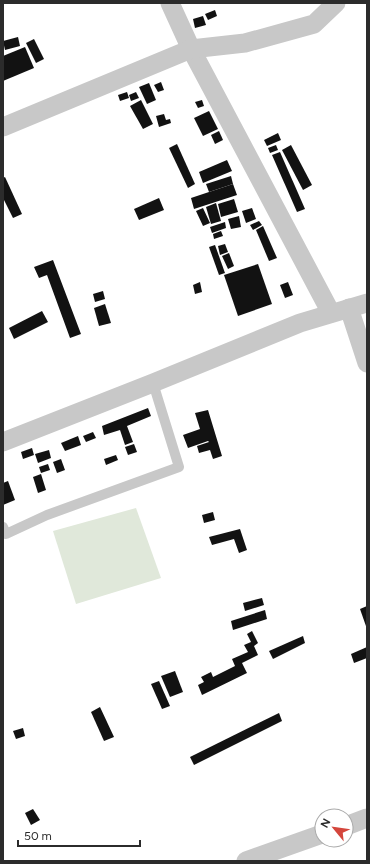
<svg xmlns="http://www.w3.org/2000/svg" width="370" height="864" viewBox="0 0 370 864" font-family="Figtree,sans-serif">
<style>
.green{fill:#e0e8da}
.building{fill:#121212}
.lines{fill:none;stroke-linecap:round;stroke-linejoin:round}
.lane{stroke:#c8c8c8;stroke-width:10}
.street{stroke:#c8c8c8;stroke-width:19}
</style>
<rect width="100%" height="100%" fill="#fff"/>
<!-- green -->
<polygon class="green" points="136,508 161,578 76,604 53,531"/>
<!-- building -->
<g class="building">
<polygon points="215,10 217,16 208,20 205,14"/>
<polygon points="203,16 206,25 195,28 193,19"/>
<polygon points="18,37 20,46 5,50 3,41"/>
<polygon points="34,39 44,59 36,63 26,43"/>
<polygon points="25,47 34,68 3,81 3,56"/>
<polygon points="161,82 164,90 158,92 154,85"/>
<polygon points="149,83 156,100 147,104 139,87"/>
<polygon points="127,92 129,98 120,101 118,95"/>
<polygon points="136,92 139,98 131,101 129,95"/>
<polygon points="141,100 153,124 143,129 130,106"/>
<polygon points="202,100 204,106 198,108 195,102"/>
<polygon points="209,111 218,129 203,136 194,118"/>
<polygon points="164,114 166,120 170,119 171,123 159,127 156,116"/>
<polygon points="219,131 223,140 215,144 211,135"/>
<polygon points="278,133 281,140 267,146 264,140"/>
<polygon points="177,144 195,184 188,188 169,148"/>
<polygon points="276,145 278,150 270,153 268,148"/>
<polygon points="291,145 312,185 303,190 282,150"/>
<polygon points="280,152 305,209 297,212 272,155"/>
<polygon points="227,160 232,171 203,183 199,172"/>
<polygon points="231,176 233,184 209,192 206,184"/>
<polygon points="5,177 22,214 13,218 3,198 3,178"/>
<polygon points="233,184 237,195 194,209 191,198"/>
<polygon points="159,198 164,210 139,220 134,209"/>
<polygon points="234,199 238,212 221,217 218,204"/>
<polygon points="216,203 221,221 211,224 206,207"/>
<polygon points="203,208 210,223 203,226 196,211"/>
<polygon points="252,208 256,219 246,223 242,211"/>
<polygon points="239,216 241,227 231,229 228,219"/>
<polygon points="259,221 262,225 253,230 250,225"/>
<polygon points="225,222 226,228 212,233 210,227"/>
<polygon points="263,226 277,258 269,261 256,230"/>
<polygon points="221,231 223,236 214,239 213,234"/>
<polygon points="225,244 228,252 220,255 218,246"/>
<polygon points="215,245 225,273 219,275 209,247"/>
<polygon points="229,253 234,266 228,269 222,256"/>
<polygon points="53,260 81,334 70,338 47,275 39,278 34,267"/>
<polygon points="258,264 272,304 238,316 224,275"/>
<polygon points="200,282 202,292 195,294 193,285"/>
<polygon points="288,282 293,295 285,298 280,285"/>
<polygon points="103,291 105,299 95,302 93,294"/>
<polygon points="105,304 111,323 99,326 94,308"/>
<polygon points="42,311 48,322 14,339 9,328"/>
<polygon points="148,408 151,416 127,426 133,442 125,445 120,430 104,435 102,426"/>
<polygon points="208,410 222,456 213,459 210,450 199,453 197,446 209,442 208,441 188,448 183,435 200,429 195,413"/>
<polygon points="93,432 96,438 86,442 83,436"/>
<polygon points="78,436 81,445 65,451 61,443"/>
<polygon points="134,444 137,452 128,455 125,447"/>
<polygon points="32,448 34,455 23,459 21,452"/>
<polygon points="49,450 51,458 38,463 35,454"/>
<polygon points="116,455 118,460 106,465 104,459"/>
<polygon points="61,459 65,470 57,473 53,462"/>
<polygon points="48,464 50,470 41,473 39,467"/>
<polygon points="41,474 46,490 38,493 33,477"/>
<polygon points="8,481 15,500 3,505 3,483"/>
<polygon points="213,512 215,520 204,523 202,515"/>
<polygon points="240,529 247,550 239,553 234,539 212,545 209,537"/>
<polygon points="262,598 264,605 245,611 243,603"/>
<polygon points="367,606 367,629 360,609"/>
<polygon points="265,610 267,619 233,630 231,621"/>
<polygon points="252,631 258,643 254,646 258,655 242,663 247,673 202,695 198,685 204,682 201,677 211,672 213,677 235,666 232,659 248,652 244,645 251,642 247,634"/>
<polygon points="303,636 305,643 273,659 269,651"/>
<polygon points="367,647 367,658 354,663 351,654"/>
<polygon points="175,671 183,692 170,697 161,676"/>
<polygon points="159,681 170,706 162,709 151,684"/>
<polygon points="100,707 114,737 104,741 91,712"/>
<polygon points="279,713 282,721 194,765 190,757"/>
<polygon points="23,728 25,736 16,739 13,731"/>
<polygon points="33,809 40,820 31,825 25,813"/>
</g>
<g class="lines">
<!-- lane -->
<polyline class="lane" points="3,527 6,534 47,515 179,467 153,383"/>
<!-- street -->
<g class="street">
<polyline points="170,3 191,49 331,313"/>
<polyline points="3,127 191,49 245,43 314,24 336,3"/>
<polyline points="349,308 367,363"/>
<polyline points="3,442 153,383 300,323 367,303"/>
<polyline points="346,826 367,818"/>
<polyline points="246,861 322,834"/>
</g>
</g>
<!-- border -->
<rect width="370" height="864" fill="none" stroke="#2b2b2b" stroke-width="8"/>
<!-- north arrow -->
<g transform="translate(334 828) rotate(299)"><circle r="19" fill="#ffffff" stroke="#aaaaaa"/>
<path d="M0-3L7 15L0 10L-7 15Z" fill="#d4463c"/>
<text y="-6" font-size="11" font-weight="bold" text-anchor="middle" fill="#2b2b2b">N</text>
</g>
<!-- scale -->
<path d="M18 840v6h122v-6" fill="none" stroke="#2b2b2b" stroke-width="2"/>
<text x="24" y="840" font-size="12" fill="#2b2b2b" stroke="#ffffff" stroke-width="3" paint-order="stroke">50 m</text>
</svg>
